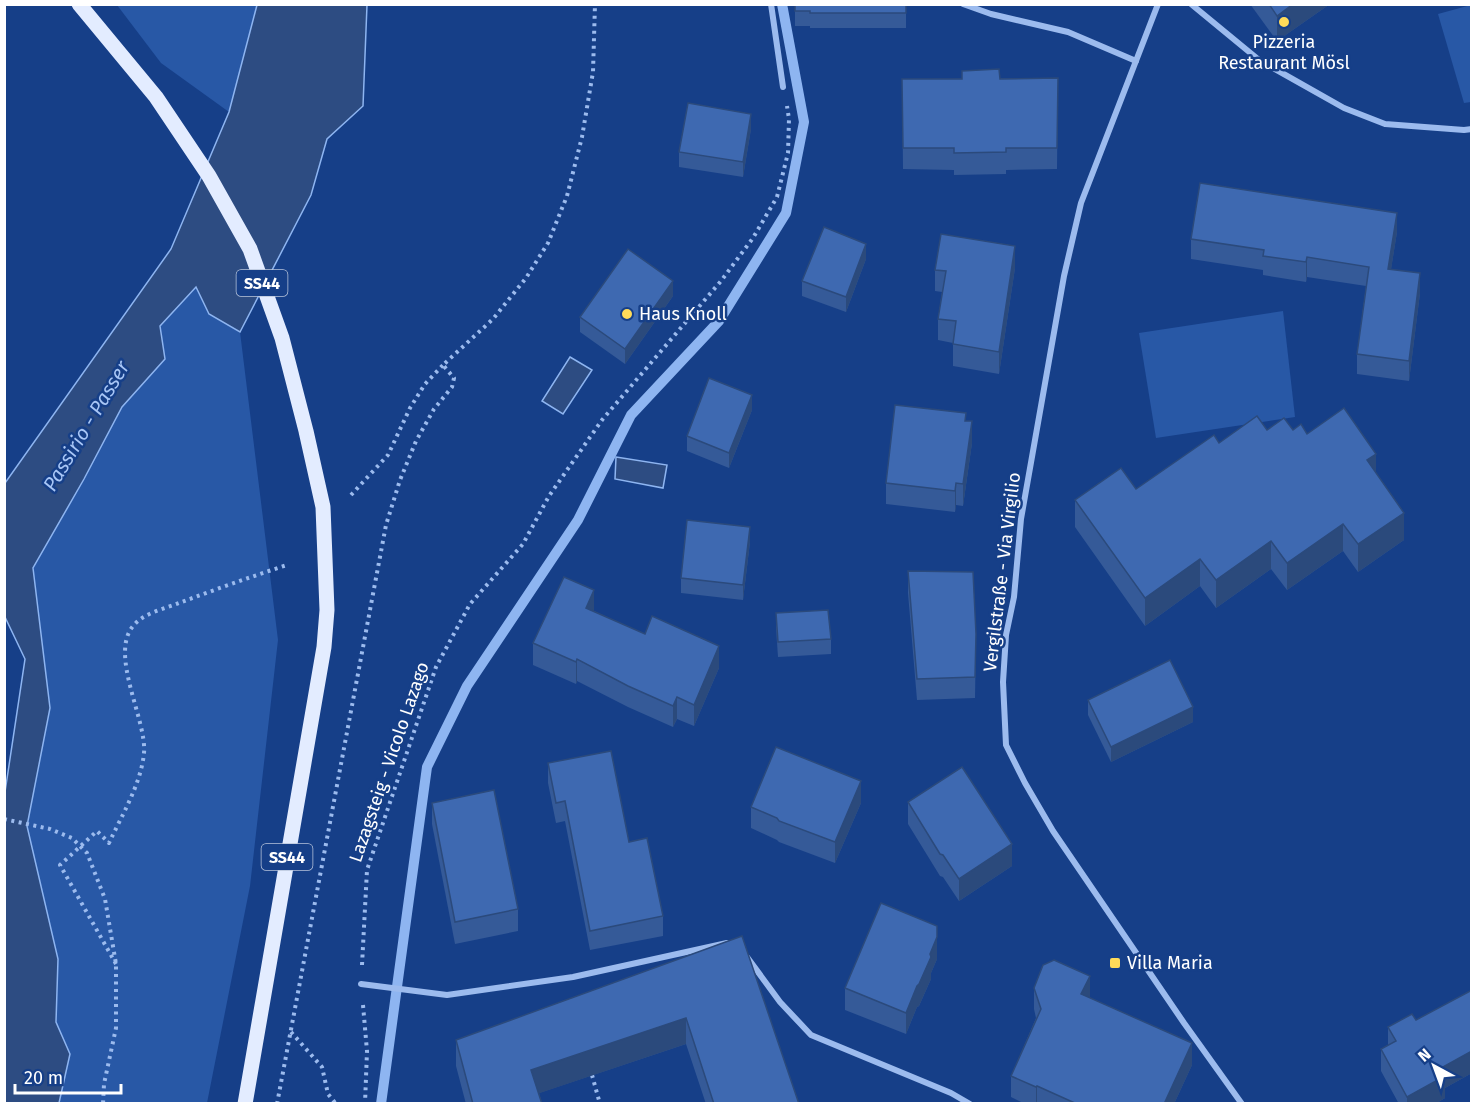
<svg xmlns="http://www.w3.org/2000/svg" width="1476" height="1108" viewBox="0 0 1476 1108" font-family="'Fira Sans',sans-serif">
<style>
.green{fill:#2858a6}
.water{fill:#2d4c82;stroke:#8eb5f1;stroke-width:1.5}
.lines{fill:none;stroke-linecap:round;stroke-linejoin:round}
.stream{stroke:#8eb5f1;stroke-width:10}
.path{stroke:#9cbbee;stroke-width:4;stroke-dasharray:3 4.5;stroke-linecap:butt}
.minor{stroke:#9cbbee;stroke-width:6}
.primary{stroke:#e3ecff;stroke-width:15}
.wall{fill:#355a98}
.shaded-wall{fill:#2b4a7c}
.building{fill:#3e69b1;stroke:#2b4a7c;stroke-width:1.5}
.poi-dot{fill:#ffdb59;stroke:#163f88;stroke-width:2}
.labels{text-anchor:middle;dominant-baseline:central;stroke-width:5;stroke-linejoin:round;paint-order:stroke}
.shield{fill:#163f88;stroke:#b9c5db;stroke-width:1.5}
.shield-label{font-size:16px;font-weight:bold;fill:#fff}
.poi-label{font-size:18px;fill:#fff;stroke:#163f88;text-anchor:start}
.street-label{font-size:18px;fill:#fff;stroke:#163f88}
.water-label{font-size:20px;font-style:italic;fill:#a8c6f6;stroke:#163f88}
</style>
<rect width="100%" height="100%" fill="#163f88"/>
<!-- green -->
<g class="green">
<polygon points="117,5 257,5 229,112 161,63"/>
<polygon points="1471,5 1471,102 1464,103 1438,14"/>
<polygon points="196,286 209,314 240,332 278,640 250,886 207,1103 59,1103 70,1054 56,1022 58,959 27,826 50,708 33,568 84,479 122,407 165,359 160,326"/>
<polygon points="1283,311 1295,417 1156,438 1139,333"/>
</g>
<!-- water -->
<g class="water">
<polygon points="257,5 367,5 363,106 327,139 311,195 240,332 209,314 196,287 160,326 165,359 122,407 84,479 33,568 50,708 27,826 58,959 56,1022 70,1054 59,1103 5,1103 5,792 25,659 5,617 5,483 171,249 229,112"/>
<polygon points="570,357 592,370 563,414 542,401"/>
<polygon points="616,457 667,465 663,488 615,479"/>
</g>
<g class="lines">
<!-- stream -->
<polyline class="stream" points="381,1104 427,767 467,686 578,520 631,415 719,321 786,213 804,122 782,4"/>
<!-- path -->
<g class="path">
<polyline points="351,495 388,455 410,408 425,384 443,365"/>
<polyline points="4,819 50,829 72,838 87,853 105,899 116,964 116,1028 104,1084 103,1104"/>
<path d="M116,964l-56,-99 37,-34 12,12c13,-28 32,-59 35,-90 3,-33 -36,-100 -10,-128 10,-12 30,-16 45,-22 35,-13 71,-26 108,-38"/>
<polyline points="362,965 367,870 436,667 470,604 523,544 549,496 602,420 721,281 753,238 777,197 788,153 789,119 787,106"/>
<polyline points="363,1005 367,1051 365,1104"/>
<polyline points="291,1032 322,1067 328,1094 336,1104"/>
<polyline points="592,1075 600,1104"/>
<polyline points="277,1104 386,525 400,480 416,441 434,409 452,387 454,378 443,365 493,319 526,278 548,243 567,196 582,137 593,72 595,4"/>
</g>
<!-- minor -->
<g class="minor">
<polyline points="771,4 783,87"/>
<polyline points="963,4 991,14 1068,32 1136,61"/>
<polyline points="1158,4 1081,203 1064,276 1021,519 1014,597 1006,635 1003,682 1006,745 1025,783 1053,831 1184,1023 1242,1104"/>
<polyline points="1191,4 1259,60 1344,108 1385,124 1464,130 1472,129"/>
<polyline points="747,957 780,1002 811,1035 951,1093 970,1104"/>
<polyline points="361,984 447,995 573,977 727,943"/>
</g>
<!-- primary -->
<polyline class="primary" points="79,4 156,97 209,176 250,249 282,338 306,431 323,507 327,610 324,647 245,1104"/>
</g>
<!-- wall -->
<g class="wall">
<polygon points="795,4 906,4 906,28 810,28 810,26 795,26"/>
<polygon points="1250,4 1330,4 1277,41"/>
<polygon points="1058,78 1057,169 1006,170 1006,174 954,175 954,170 903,169 902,79"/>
<polygon points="751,129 743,177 679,167 679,152"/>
<polygon points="1397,232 1391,269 1420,293 1409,381 1357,374 1357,354 1366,286 1307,277 1306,282 1263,275 1263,270 1191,259 1191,239"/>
<polygon points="866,259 846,312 802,296 802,281"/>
<polygon points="1015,268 999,374 953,366 953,343 938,340 938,319 942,292 935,291 935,270"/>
<polygon points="673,296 625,364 580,332 580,317"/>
<polygon points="752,410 729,468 687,451 687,436"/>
<polygon points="966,421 972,443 963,506 956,505 955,512 886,504 886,483"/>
<polygon points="1267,430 1293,430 1307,434 1376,473 1404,540 1358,572 1343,551 1287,590 1271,569 1216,608 1200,586 1145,626 1075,527 1075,500 1136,489 1219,443"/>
<polygon points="750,542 743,600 681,593 681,578"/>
<polygon points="908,571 976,634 975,698 917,700 908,593"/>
<polygon points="594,611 719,668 694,726 677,719 673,727 628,707 577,681 576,684 533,665 533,643"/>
<polygon points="776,613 831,639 831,654 778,657 776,628"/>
<polygon points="1088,700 1193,722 1111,762 1088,715"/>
<polygon points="548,763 629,842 663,916 663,936 590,950 565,821 556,823 548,783"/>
<polygon points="908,802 1012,866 959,901 943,877 940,876 908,824"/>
<polygon points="432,803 518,909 518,931 455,944 432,824"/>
<polygon points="861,803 835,863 779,842 777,840 751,828 751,807"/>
<polygon points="742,936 799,1104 706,1104 686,1044 539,1093 542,1104 466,1104 456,1066 456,1040"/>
<polygon points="937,959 931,973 931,979 919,1006 917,1007 906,1034 845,1010 845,988"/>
<polygon points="1034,988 1089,998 1192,1065 1174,1104 1025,1104 1011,1097 1011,1076 1036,1018 1034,1009"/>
<polygon points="1472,990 1472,1073 1445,1088 1445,1098 1435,1104 1399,1104 1381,1071 1381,1049 1388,1045 1388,1027 1416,1020"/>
</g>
<!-- shaded-wall -->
<g class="shaded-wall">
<polygon points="1293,4 1330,4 1277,41 1277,16"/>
<polygon points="751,114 751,129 743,177 743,162"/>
<polygon points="1397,213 1397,232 1388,289 1388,269"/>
<polygon points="866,244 866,259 846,312 846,297"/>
<polygon points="1015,246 1015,268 999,374 999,352"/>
<polygon points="1307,257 1307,277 1306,282 1306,262"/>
<polygon points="1420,273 1420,293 1409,381 1409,361"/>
<polygon points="673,281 673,296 625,364 625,349"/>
<polygon points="752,395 752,410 729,468 729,453"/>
<polygon points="972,421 972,443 963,506 963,484"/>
<polygon points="1376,454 1376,481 1367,460"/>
<polygon points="956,483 956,505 955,512 955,491"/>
<polygon points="1404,513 1404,540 1358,572 1358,544"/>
<polygon points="1343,524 1343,551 1287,590 1287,563"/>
<polygon points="750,527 750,542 743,600 743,585"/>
<polygon points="1271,541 1271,569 1216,608 1216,580"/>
<polygon points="1200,559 1200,586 1145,626 1145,598"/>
<polygon points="594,590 594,612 586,608"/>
<polygon points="719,646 719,668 694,726 694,705"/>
<polygon points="577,659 577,681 576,684 576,662"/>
<polygon points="677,697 677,719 673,727 673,706"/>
<polygon points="1193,707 1193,722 1111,762 1111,747"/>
<polygon points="861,781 861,803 835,863 835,842"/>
<polygon points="1012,844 1012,866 959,901 959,879"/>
<polygon points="937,937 937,959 931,973 931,979 919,1006 917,1007 906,1034 906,1013"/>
<polygon points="1090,976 1090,998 1081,994"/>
<polygon points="686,1018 686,1044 531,1096 531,1070"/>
<polygon points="1192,1043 1192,1065 1174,1104 1164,1104"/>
<polygon points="1472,1051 1472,1073 1445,1088 1445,1098 1435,1104 1407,1104 1407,1097 1441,1068"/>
<polygon points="1037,1086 1037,1104 1036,1104 1036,1087"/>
</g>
<!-- building -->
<g class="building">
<polygon points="795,4 906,4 906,13 810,13 810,11 795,11"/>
<polygon points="1269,4 1293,4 1277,16"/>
<polygon points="999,69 1000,79 1058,78 1057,148 1006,148 1006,152 954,153 954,148 903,148 902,79 962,79 962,71"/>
<polygon points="688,103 751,114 743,162 679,152"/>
<polygon points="1200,183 1397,213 1388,269 1420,273 1409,361 1357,354 1369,267 1307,257 1306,262 1263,256 1264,250 1191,239"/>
<polygon points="824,227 866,244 846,297 802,281"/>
<polygon points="941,234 1015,246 999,352 953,344 956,321 938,319 946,271 935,270"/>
<polygon points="628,249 673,281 625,349 580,317"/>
<polygon points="709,378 752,395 729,453 687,436"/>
<polygon points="895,405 966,413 965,421 972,421 963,484 956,483 955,491 886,483"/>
<polygon points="1344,408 1376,454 1367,460 1404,513 1358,544 1343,524 1287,563 1271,541 1216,580 1200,559 1145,598 1075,500 1121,468 1136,489 1214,435 1219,443 1257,416 1267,430 1284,418 1293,430 1301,424 1307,434"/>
<polygon points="687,520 750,527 743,585 681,578"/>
<polygon points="908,571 973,572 976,634 975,677 917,679"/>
<polygon points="564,577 594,590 586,608 645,634 652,616 719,646 694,705 677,697 673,706 628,686 577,659 576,662 533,643"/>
<polygon points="828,610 831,639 778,642 776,613"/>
<polygon points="1170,660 1193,707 1111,747 1088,700"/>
<polygon points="776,747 861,781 835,842 779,821 777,818 751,807"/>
<polygon points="611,751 629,842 647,838 663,916 590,931 565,801 556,803 548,763"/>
<polygon points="962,767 1012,844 959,879 943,855 940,854 908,802"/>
<polygon points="494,790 518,909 455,922 432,803"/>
<polygon points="881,903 937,926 937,937 930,954 931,957 919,984 917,986 906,1013 845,988"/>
<polygon points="742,936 799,1104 714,1104 686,1018 531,1070 542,1104 473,1104 456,1040"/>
<polygon points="1054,960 1090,976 1081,994 1192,1043 1164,1104 1077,1104 1037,1086 1036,1087 1011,1076 1041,1009 1034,988 1043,965"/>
<polygon points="1472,990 1472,1051 1441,1068 1445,1076 1407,1097 1381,1049 1396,1041 1388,1027 1412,1014 1416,1020"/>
</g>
<!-- markers -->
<g class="poi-dot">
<circle cx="1284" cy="22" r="6"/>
<circle cx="627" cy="314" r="6"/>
<rect x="1109" y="957" width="12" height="12" rx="3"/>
</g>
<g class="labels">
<!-- shield labels -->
<g class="shield">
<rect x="236.5" y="270" width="51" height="26" rx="4.5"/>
<rect x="261.5" y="844" width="51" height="26" rx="4.5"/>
</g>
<g class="shield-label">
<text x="262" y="283">SS44</text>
<text x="287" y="857">SS44</text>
</g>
<!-- poi labels -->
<g class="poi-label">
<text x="1284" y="42" text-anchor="middle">Pizzeria<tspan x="1284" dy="21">Restaurant Mösl</tspan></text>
<text x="639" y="314">Haus Knoll</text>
<text x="1127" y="963">Villa Maria</text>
</g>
<!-- street labels -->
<g class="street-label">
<text transform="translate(1002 572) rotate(-83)">Vergilstraße - Via Virgilio</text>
<text transform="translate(389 762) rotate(-71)">Lazagsteig - Vicolo Lazago</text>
</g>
<!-- water labels -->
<g class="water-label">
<text transform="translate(86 426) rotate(-59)">Passirio - Passer</text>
</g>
</g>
<!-- border -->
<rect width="1476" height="1108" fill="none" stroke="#ffffff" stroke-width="12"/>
<!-- north arrow -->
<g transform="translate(1434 1066) rotate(319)" stroke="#163f88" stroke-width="4.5" paint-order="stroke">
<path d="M0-4.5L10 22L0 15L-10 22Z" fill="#ffffff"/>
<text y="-9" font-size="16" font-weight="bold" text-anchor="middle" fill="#ffffff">N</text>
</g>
<!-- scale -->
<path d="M15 1084v9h106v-9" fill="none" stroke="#ffffff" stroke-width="3"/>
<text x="24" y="1084" font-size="18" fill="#ffffff" stroke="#163f88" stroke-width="4.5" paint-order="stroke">20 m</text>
</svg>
